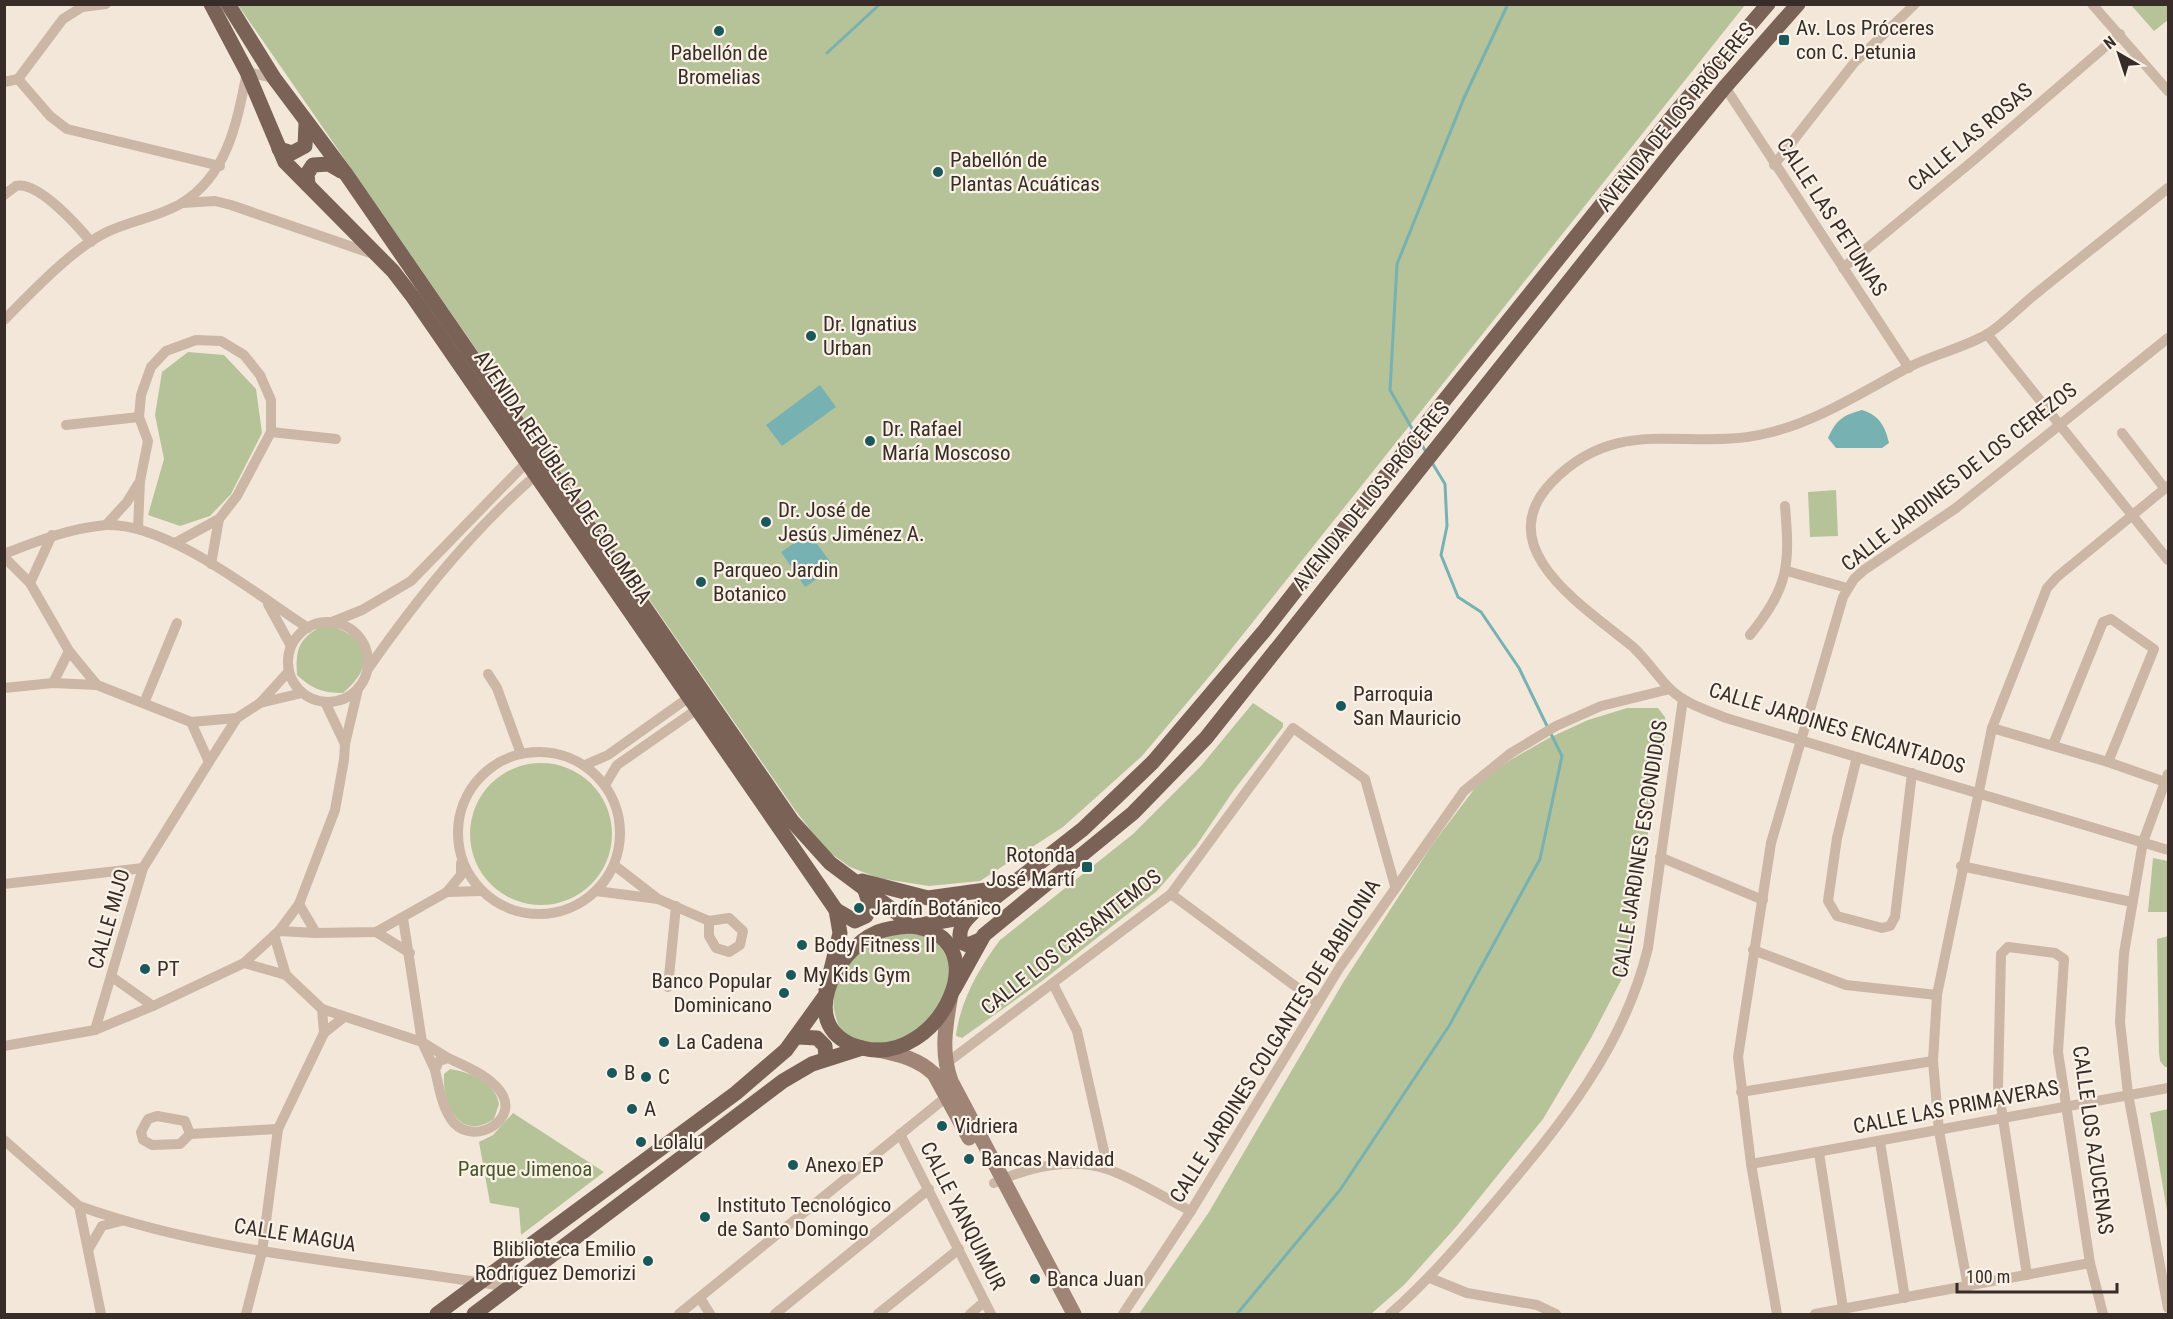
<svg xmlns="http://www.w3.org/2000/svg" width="2173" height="1319" viewBox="0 0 2173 1319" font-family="'Roboto Condensed',sans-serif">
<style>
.green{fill:#b6c399}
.water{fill:#77b1b2}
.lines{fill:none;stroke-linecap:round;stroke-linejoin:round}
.stream{stroke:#77b1b2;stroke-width:3}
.street{stroke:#ccb6a5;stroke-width:10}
.secondary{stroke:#a08576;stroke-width:15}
.primary{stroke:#7a6257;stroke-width:15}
.poi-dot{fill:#1a585b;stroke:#faf1e7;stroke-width:2}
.labels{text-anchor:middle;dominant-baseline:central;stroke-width:4.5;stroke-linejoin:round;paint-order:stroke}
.poi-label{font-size:21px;fill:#372c27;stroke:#faf1e7;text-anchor:start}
.street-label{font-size:21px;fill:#372c27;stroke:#faf1e7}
.park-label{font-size:21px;fill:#475729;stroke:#faf1e7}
</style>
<rect width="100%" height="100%" fill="#f3e7da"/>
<!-- green -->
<g class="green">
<polygon points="238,5 1745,5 1213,672 1142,756 1063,827 980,881 929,886 878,878 850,867 826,850 795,810"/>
<polygon points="2131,5 2168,5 2168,20 2154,31"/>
<polygon points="188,352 224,355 256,389 262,433 231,494 210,516 180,526 148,515 164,459 155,415 162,372"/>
<polygon points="1836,490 1838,536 1810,537 1808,492"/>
<path d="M325,624c43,12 54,38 18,69 -20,0 -31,-4 -46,-18 -2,-29 3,-37 28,-51z"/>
<path d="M1253,703l30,20v4l-49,63 -38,56 -39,45 -115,90 -80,57 -6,-2c4,-35 23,-68 44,-96l133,-106 68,-68z"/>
<polygon points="1627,708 1658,708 1665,717 1666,735 1652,806 1628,967 1591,1038 1543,1119 1456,1227 1404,1285 1371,1314 1139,1314 1209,1212 1344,981 1432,845 1478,784 1512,759 1549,738 1588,720"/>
<circle cx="541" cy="834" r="71"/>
<polygon points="2153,858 2168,861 2168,912 2148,912"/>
<path d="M907,932c32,6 36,13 47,43l-14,36 -31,24 -19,7 -22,2 -26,-12c-28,-51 17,-92 65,-100z"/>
<polygon points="2168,936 2168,1067 2165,1067 2160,1061 2159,1053 2157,939"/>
<path d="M450,1069c20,3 45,13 49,35l-5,15c-34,23 -52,-14 -50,-45z"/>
<polygon points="2168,1109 2168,1216 2150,1113"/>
<polygon points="513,1113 604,1172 521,1235 519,1208 490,1203 479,1142 493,1135"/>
</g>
<!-- water -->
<g class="water">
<polygon points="820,385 836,407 782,446 766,425"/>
<path d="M1862,410c17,5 23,16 27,33l-7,5h-46l-8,-10c8,-18 15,-23 34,-28z"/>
<polygon points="809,533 834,567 805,587 781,552"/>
</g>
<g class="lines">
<!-- stream -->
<g class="stream">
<polyline points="827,53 880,4"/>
<polyline points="1414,432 1390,390 1397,264 1464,98 1508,4"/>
<polyline points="1419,440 1426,452"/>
<polyline points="1431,461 1445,484 1447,526 1441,555 1458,597 1481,612 1519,668 1548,728"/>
<polyline points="1237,1314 1340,1190 1449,1026 1540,859 1562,756 1551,734"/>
</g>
<!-- street -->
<g class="street">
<polyline points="2092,4 2168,91"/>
<polyline points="18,79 50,116 67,129 220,166"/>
<polyline points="18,79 63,19 82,7 106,4"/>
<polyline points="4,82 18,79"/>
<polyline points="1725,87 1909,368"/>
<polyline points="1774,165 1854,63 1915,4"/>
<path d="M2168,188c-43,35 -87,69 -130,104 -17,13 -34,32 -52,43 -24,13 -53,20 -77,32 -45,24 -91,54 -141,66 -80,20 -148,-21 -216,49 -65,67 36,127 81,165 14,13 24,29 38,43 15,14 36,20 55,28l442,132"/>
<path d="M4,195l12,-9c22,-5 62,40 75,56"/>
<polyline points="182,203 215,201 231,205 373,254"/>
<polyline points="1843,268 1975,159 2120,34"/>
<path d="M4,320c27,-27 67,-70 101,-87 24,-12 54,-16 77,-30 46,-29 55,-81 65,-131l27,6"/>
<polyline points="1987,334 2168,560"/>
<polyline points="66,425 139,417"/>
<polyline points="271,432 336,439"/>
<polyline points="2122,433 2165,489"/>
<polyline points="106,525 127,502 138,484"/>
<polyline points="138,528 140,481 148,441 139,417 141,395 151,367 166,351 196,340 221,341 244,355 260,375 271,400 271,432 237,496 219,519 175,543"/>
<path d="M4,554c33,-13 67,-26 102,-29 61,-3 151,70 202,103"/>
<polyline points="4,557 30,583 69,651 97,685"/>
<polyline points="211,564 219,519"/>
<polyline points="1787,571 1847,588"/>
<polyline points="30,583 52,535"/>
<polyline points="268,604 291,646"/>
<polyline points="332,622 362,610 411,581 526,463"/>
<circle cx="328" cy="662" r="40"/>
<path d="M1750,635c39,-48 40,-70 35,-129"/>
<path d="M368,669c48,-69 103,-138 167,-193"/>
<polyline points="488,674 497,688 521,754"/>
<polyline points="53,683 69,651"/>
<polyline points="4,688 53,683 97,685 191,722 209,762 237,718 260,703 289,671"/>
<polyline points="325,702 345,744"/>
<polyline points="144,703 177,623"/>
<polyline points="260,703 302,693"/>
<polyline points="191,722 237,718"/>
<polyline points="1992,728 2108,762 2165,782"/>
<polyline points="2053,745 2103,622 2111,619 2154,649 2108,762"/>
<circle cx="539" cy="833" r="81"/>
<polyline points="1857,757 1837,838 1828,901 1837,916 1882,928 1890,926 1895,917 1912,773"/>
<polyline points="585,765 608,755 688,698"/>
<polyline points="2168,774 2143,842 2124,953 2120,1022 2128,1094 2168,1308"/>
<polyline points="605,785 617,765 696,710"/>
<polyline points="1660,857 1763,900"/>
<polyline points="614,865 658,899"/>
<polyline points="1961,866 2132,902"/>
<polyline points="4,884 143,868"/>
<polyline points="596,891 658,899 709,921 729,918 743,931 740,945 729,952 716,948 709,936 709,921"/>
<polyline points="447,892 481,891"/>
<polyline points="1171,894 1318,1003"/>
<polyline points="299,904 316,933 376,932 447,892 461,875 461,863"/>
<polyline points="403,918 422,1042 435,1070"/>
<polyline points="279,931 316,933"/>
<polyline points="376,932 410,953"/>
<polyline points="274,935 286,975"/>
<polyline points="1753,950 1846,985 1937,995"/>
<polyline points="244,963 286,975 322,1009 422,1042 448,1058"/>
<polyline points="112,977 153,1006"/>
<polyline points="1053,984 1077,1031 1108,1169"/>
<polyline points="668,987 676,906"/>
<polyline points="322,1009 324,1033"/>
<polyline points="95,1030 143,868 209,762"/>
<polyline points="4,1046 95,1030 153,1006 244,963 279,931 299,904 335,810 344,760 345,744 358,689"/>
<path d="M448,1058c17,8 40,17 52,33 21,28 -24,55 -46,32 -12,-14 -15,-36 -19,-53l4,-9z"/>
<polyline points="944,1065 1171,894 1293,728 1365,779 1395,886"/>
<polyline points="1741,1092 1933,1061"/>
<polyline points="190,1134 180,1144 152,1145 143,1140 141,1132 148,1119 157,1116 185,1121 190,1134 278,1129"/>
<polyline points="900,1134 991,1314"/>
<polyline points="4,1140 79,1206 101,1314"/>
<polyline points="1880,1142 1905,1298"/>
<polyline points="1819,1153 1843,1308"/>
<polyline points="1751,1164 2168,1088"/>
<path d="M994,1183c34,-16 76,-26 113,-14 29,10 57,29 84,42"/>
<path d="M79,1206c138,49 286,57 430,81"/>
<polyline points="88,1250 102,1226 121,1221"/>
<polyline points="2027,1275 1998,1086 2001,954 2008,947 2055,953 2064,959 2058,1052 2090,1263 2103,1314"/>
<polyline points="1430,1278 1467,1293 1537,1305 1556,1314"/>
<polyline points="1968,1287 1939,1131 1933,1061 1937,995 1992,728 2047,588 2057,577 2168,486"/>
<polyline points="700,1298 710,1314"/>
<polyline points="246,1314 262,1252 278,1129 324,1033 344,1017"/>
<polyline points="679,1314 950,1094"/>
<polyline points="775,1314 929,1189"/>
<polyline points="878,1314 959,1249"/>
<polyline points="970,1314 984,1302"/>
<polyline points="1123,1314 1191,1211 1340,967 1464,791 1511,753 1556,726 1601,706 1670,689"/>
<path d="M1390,1314c39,-34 72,-73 106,-113 65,-77 128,-153 152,-253l35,-249"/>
<polyline points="1777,1314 1751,1164 1738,1057 1771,843 1843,597 1854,579 1864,570 1956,508 2168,338"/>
<polyline points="1815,1314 2090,1263"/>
</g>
<!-- secondary -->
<g class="secondary">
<path d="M950,1000c-5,29 -9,53 1,81l123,233"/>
<path d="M878,1050c21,5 39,8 56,24l35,64"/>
</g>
<!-- primary -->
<g class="primary">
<polyline points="211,4 247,72 285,162 393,271 413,297 836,910 840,933 826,990"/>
<polyline points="228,4 274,78 346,174 792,821 830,863 897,913 909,926"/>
<polyline points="279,149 292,153 305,146 306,124"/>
<polyline points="308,185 307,174 313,165 329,164 341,171"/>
<polyline points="862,881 928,898 986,890 1005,884"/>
<polyline points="836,910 855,921 866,916 870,906 865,890"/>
<path d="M973,913c-9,8 -16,17 -12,29l7,3 12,-5"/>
<path d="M909,926c94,8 31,142 -47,122 -68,-17 -29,-97 16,-116 10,-4 20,-5 31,-6z"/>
<polyline points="915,926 960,918 988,903 1083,829 1153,762 1265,630 1443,402 1680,107 1768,4"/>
<polyline points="954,989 984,935 1133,813 1206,738 1670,154 1725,87 1798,4"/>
<polyline points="798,1037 817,1038 825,1046 826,1058"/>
<polyline points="437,1314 736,1093 786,1050 825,996"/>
<polyline points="474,1314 783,1081 812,1064 862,1048"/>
</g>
</g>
<!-- markers -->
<g class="poi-dot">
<circle cx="719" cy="31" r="6"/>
<rect x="1778" y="34" width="12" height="12" rx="3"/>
<circle cx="938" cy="172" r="6"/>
<circle cx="811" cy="336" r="6"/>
<circle cx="870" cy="441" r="6"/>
<circle cx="766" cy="522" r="6"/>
<circle cx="701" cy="582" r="6"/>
<circle cx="1341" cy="706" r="6"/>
<rect x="1081" y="861" width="12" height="12" rx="3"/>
<circle cx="859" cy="908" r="6"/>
<circle cx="802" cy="945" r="6"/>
<circle cx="145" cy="969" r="6"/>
<circle cx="791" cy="975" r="6"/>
<circle cx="784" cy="993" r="6"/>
<circle cx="664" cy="1042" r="6"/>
<circle cx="612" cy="1073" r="6"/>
<circle cx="646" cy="1077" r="6"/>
<circle cx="632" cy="1109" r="6"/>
<circle cx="942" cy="1126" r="6"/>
<circle cx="641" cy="1142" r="6"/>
<circle cx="969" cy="1159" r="6"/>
<circle cx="793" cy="1165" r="6"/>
<circle cx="705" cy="1217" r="6"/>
<circle cx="648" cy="1261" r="6"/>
<circle cx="1035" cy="1279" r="6"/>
</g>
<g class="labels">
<!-- poi labels -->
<g class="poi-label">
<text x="1796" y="28">Av. Los Próceres<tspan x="1796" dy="24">con C. Petunia</tspan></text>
<text x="719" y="53" text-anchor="middle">Pabellón de<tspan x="719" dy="24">Bromelias</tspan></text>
<text x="950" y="160">Pabellón de<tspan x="950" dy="24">Plantas Acuáticas</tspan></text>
<text x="823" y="324">Dr. Ignatius<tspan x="823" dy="24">Urban</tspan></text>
<text x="882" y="429">Dr. Rafael<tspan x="882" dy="24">María Moscoso</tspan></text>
<text x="778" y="510">Dr. José de<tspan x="778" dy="24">Jesús Jiménez A.</tspan></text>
<text x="713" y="570">Parqueo Jardin<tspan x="713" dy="24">Botanico</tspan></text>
<text x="1353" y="694">Parroquia<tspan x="1353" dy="24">San Mauricio</tspan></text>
<text x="1075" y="855" text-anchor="end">Rotonda<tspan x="1075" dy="24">José Martí</tspan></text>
<text x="871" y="908">Jardín Botánico</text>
<text x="814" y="945">Body Fitness II</text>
<text x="157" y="969">PT</text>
<text x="803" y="975">My Kids Gym</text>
<text x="772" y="981" text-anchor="end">Banco Popular<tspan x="772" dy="24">Dominicano</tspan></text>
<text x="676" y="1042">La Cadena</text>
<text x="624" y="1073">B</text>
<text x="658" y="1077">C</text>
<text x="644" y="1109">A</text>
<text x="954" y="1126">Vidriera</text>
<text x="653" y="1142">Lolalu</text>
<text x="981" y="1159">Bancas Navidad</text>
<text x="805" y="1165">Anexo EP</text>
<text x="717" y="1205">Instituto Tecnológico<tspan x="717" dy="24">de Santo Domingo</tspan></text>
<text x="636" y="1249" text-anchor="end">Bliblioteca Emilio<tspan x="636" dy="24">Rodríguez Demorizi</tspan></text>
<text x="1047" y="1279">Banca Juan</text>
</g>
<!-- street labels -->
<g class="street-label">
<text transform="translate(1676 117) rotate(-51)">AVENIDA DE LOS PRÓCERES</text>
<text transform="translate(1970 137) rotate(-40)">CALLE LAS ROSAS</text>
<text transform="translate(1832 217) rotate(57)">CALLE LAS PETUNIAS</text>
<text transform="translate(563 477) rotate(56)">AVENIDA REPÚBLICA DE COLOMBIA</text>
<text transform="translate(1959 477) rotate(-38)">CALLE JARDINES DE LOS CEREZOS</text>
<text transform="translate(1371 496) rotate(-51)">AVENIDA DE LOS PRÓCERES</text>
<text transform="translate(1837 728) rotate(17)">CALLE JARDINES ENCANTADOS</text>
<text transform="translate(1640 849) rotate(-81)">CALLE JARDINES ESCONDIDOS</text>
<text transform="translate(109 919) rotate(-74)">CALLE MIJO</text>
<text transform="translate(1071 942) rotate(-38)">CALLE LOS CRISANTEMOS</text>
<text transform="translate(1275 1041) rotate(-58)">CALLE JARDINES COLGANTES DE BABILONIA</text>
<text transform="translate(1956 1107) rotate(-11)">CALLE LAS PRIMAVERAS</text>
<text transform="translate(2093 1140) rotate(82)">CALLE LOS AZUCENAS</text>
<text transform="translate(963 1216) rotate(63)">CALLE YANQUIMUR</text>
<text transform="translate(295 1235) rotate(9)">CALLE MAGUA</text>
</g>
<!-- park labels -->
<g class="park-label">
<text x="525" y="1169">Parque Jimenoa</text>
</g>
</g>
<!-- border -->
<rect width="2173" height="1319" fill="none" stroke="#372c27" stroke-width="12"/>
<!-- north arrow -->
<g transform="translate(2119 54) rotate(321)" stroke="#faf1e7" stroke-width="4.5" paint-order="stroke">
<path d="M0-4.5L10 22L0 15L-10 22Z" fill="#372c27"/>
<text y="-9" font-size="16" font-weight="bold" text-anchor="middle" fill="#372c27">N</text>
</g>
<!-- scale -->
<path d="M1957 1283v9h160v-9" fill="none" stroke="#372c27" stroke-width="3"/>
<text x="1966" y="1283" font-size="18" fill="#372c27" stroke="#faf1e7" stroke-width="4.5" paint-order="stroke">100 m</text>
</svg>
